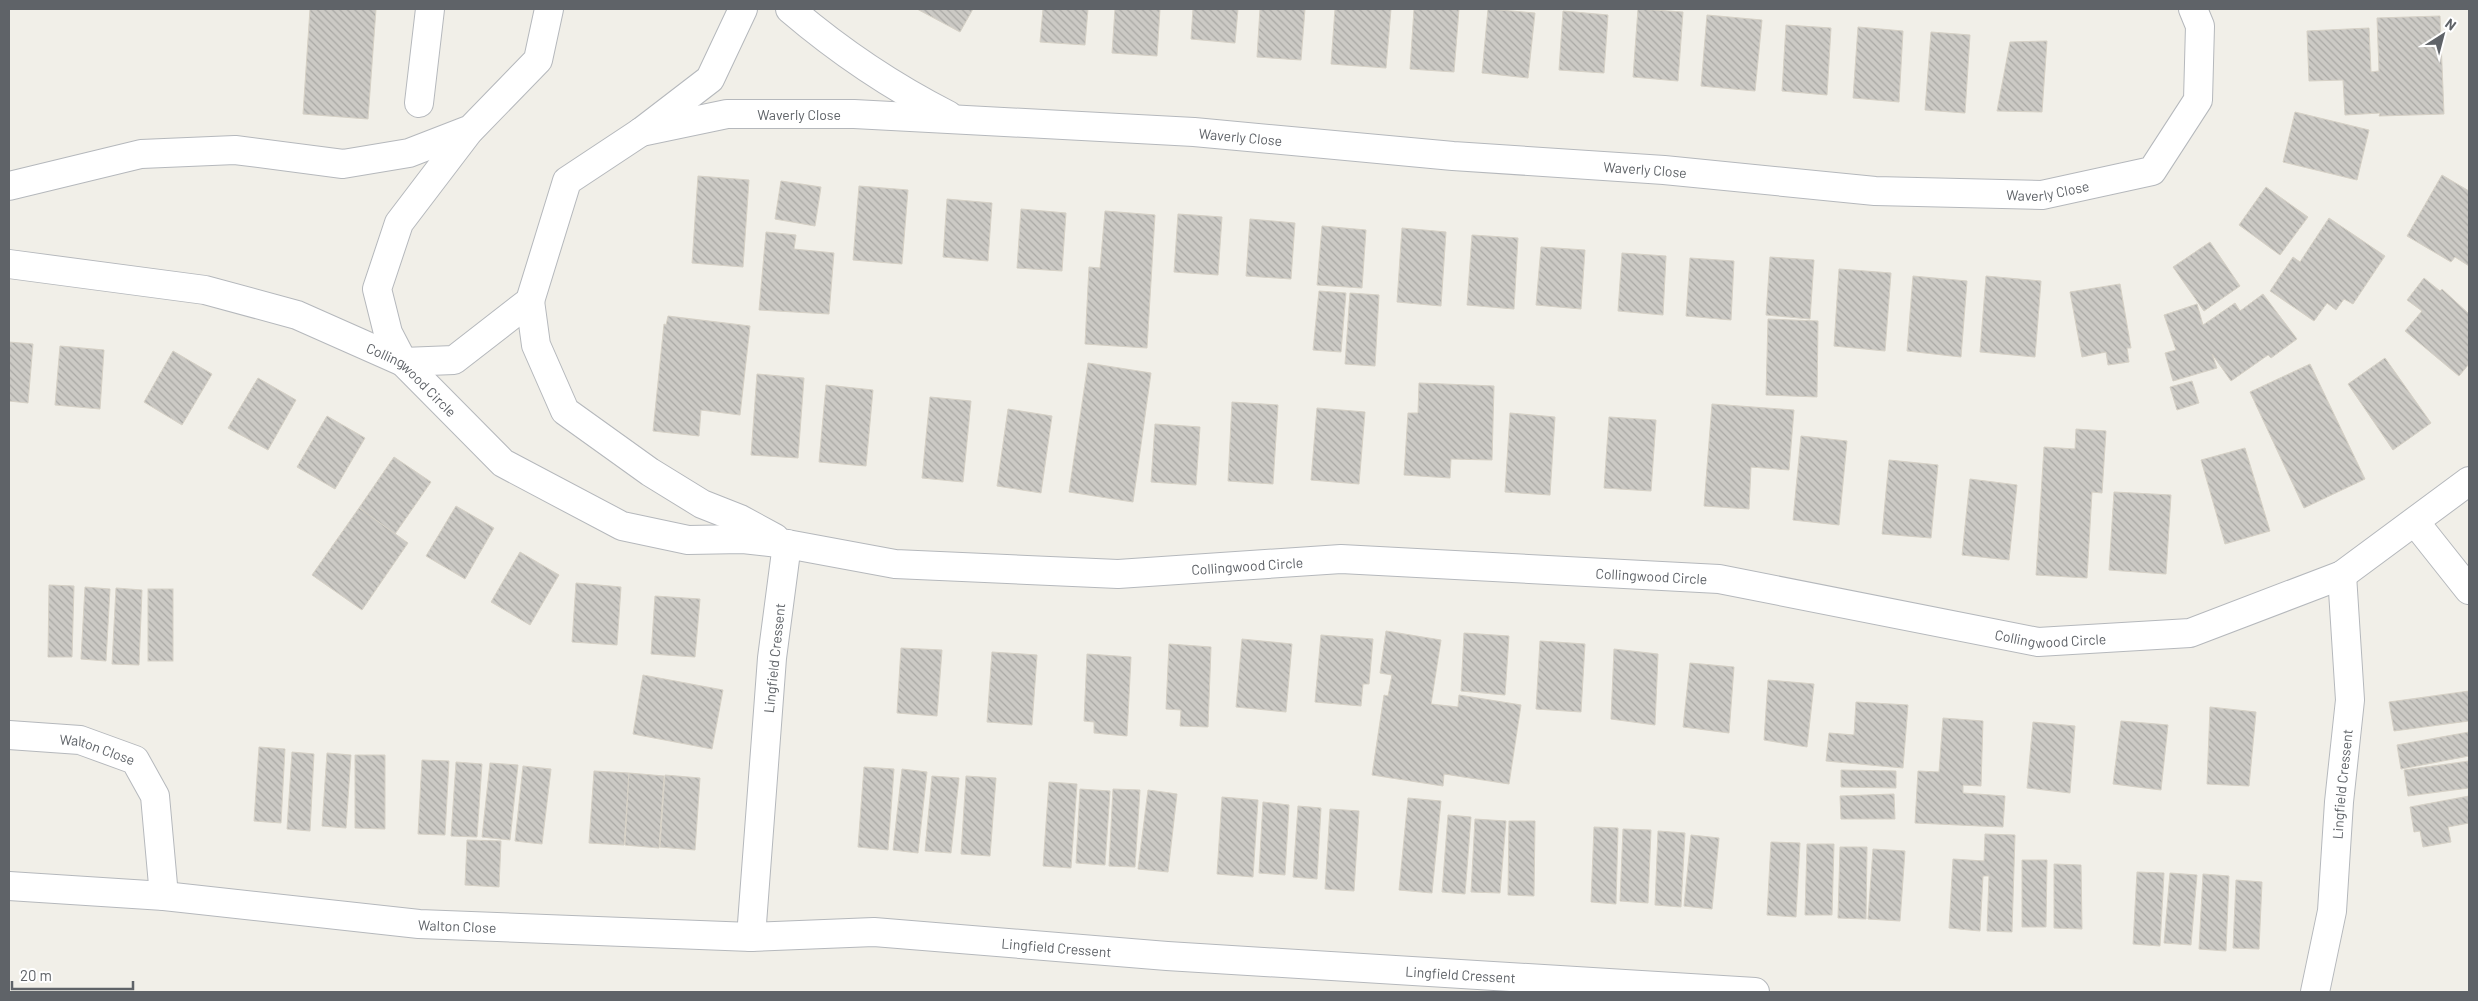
<svg xmlns="http://www.w3.org/2000/svg" width="2478" height="1001" viewBox="0 0 2478 1001" font-family="Barlow,sans-serif">
<style>
.building{fill:url(#building-back-hatch);stroke:#d6d1c6}
.lines{fill:none;stroke-linecap:round;stroke-linejoin:round}
.minor-casing{stroke:#b5b8bc;stroke-width:30}
.minor{stroke:#fff;stroke-width:28}
.labels{text-anchor:middle;dominant-baseline:central;stroke-width:4;stroke-linejoin:round;paint-order:stroke}
.street-label{font-size:14px;fill:#5f6368;stroke:#fff}
</style>
<defs>
<pattern id="building-back-hatch" width="6" height="6" patternUnits="userSpaceOnUse" patternTransform="scale(1.25)"><rect width="6" height="6" fill="#cccac5"/><path d="M-1 5l2 2M0 0l6 6M5-1l2 2" fill="none" stroke="#a9a8a4"/></pattern>
</defs>
<rect width="100%" height="100%" fill="#f1efe8"/>
<!-- building -->
<g class="building">
<polygon points="310,9 376,9 368,119 303,114"/>
<polygon points="917,9 973,9 960,32"/>
<polygon points="1043,9 1088,9 1085,45 1040,42"/>
<polygon points="1115,9 1160,9 1157,56 1112,53"/>
<polygon points="1193,9 1238,9 1235,43 1191,39"/>
<polygon points="1260,9 1305,9 1301,60 1257,57"/>
<polygon points="1335,9 1391,9 1386,68 1331,64"/>
<polygon points="1414,9 1459,9 1454,72 1410,69"/>
<polygon points="1488,9 1535,13 1528,78 1482,73"/>
<polygon points="1638,9 1683,12 1678,81 1633,77"/>
<polygon points="1563,11 1608,15 1604,73 1559,70"/>
<polygon points="1707,15 1762,20 1755,91 1701,86"/>
<polygon points="2440,16 2444,114 2379,116 2380,113 2345,115 2343,80 2309,81 2307,31 2369,28 2371,72 2379,71 2377,18"/>
<polygon points="1786,25 1831,28 1827,95 1782,91"/>
<polygon points="1858,27 1903,31 1899,102 1853,98"/>
<polygon points="1931,32 1970,35 1965,113 1925,110"/>
<polygon points="2047,41 2042,112 1997,111 2010,42"/>
<polygon points="2295,112 2369,130 2357,180 2283,162"/>
<polygon points="2442,175 2469,191 2469,266 2455,257 2451,262 2407,236"/>
<polygon points="698,176 749,180 743,267 692,263"/>
<polygon points="781,181 821,187 815,226 775,219"/>
<polygon points="859,186 908,190 902,264 853,260"/>
<polygon points="2266,187 2308,217 2280,255 2239,225"/>
<polygon points="947,199 992,203 988,261 943,257"/>
<polygon points="1021,209 1066,213 1062,271 1017,268"/>
<polygon points="1105,211 1155,215 1147,348 1085,344 1089,267 1100,268"/>
<polygon points="1178,214 1222,217 1218,275 1174,272"/>
<polygon points="2329,218 2385,256 2353,304 2344,299 2336,310 2327,303 2314,321 2270,291 2293,257 2300,262"/>
<polygon points="1250,219 1295,223 1291,279 1246,276"/>
<polygon points="1322,226 1366,230 1362,288 1317,285"/>
<polygon points="1402,228 1446,232 1441,306 1397,302"/>
<polygon points="766,232 796,235 794,249 834,253 829,314 759,310"/>
<polygon points="1472,235 1518,238 1514,309 1467,305"/>
<polygon points="2210,242 2240,286 2204,311 2173,267"/>
<polygon points="1541,247 1585,250 1581,309 1536,305"/>
<polygon points="1622,253 1666,256 1663,315 1618,311"/>
<polygon points="1770,257 1814,260 1810,319 1766,315"/>
<polygon points="1690,258 1734,261 1731,320 1686,316"/>
<polygon points="1839,269 1891,273 1885,351 1834,346"/>
<polygon points="1913,276 1967,281 1961,357 1907,351"/>
<polygon points="1986,276 2041,281 2035,357 1980,352"/>
<polygon points="2424,278 2440,291 2442,289 2469,314 2469,364 2459,376 2405,331 2422,311 2407,300"/>
<polygon points="2120,284 2131,348 2127,348 2129,362 2108,365 2106,352 2082,357 2070,292"/>
<polygon points="1319,291 1346,293 1341,352 1313,350"/>
<polygon points="1350,293 1379,295 1375,366 1345,364"/>
<polygon points="2263,294 2297,339 2271,358 2268,355 2231,381 2212,354 2217,368 2173,381 2165,353 2176,350 2164,315 2197,304 2203,325 2235,303 2240,311"/>
<polygon points="668,316 750,326 740,415 701,410 699,436 653,431 664,324 666,325"/>
<polygon points="1768,319 1818,321 1817,397 1766,395"/>
<polygon points="9,342 33,344 28,403 9,401"/>
<polygon points="60,346 104,350 100,409 55,405"/>
<polygon points="173,351 212,374 182,425 144,402"/>
<polygon points="2385,358 2431,423 2393,450 2348,384"/>
<polygon points="1088,363 1151,373 1133,502 1069,492"/>
<polygon points="2310,364 2365,479 2304,508 2250,392"/>
<polygon points="757,374 804,378 798,458 751,455"/>
<polygon points="258,378 296,400 268,450 228,428"/>
<polygon points="2192,381 2199,403 2177,410 2170,387"/>
<polygon points="1419,383 1494,386 1492,460 1451,459 1450,478 1404,475 1408,413 1418,413"/>
<polygon points="826,385 873,390 866,466 819,462"/>
<polygon points="930,397 971,401 963,482 922,478"/>
<polygon points="1232,402 1278,405 1273,484 1228,481"/>
<polygon points="1712,404 1794,410 1789,470 1751,467 1749,509 1704,506"/>
<polygon points="1317,408 1365,412 1359,484 1311,480"/>
<polygon points="1008,409 1052,416 1041,493 997,486"/>
<polygon points="1510,413 1555,417 1550,495 1505,492"/>
<polygon points="327,416 365,438 335,489 297,467"/>
<polygon points="1609,417 1656,420 1651,491 1604,488"/>
<polygon points="1155,424 1200,427 1196,485 1151,482"/>
<polygon points="2076,429 2106,431 2102,493 2092,492 2087,578 2036,575 2044,447 2075,449"/>
<polygon points="1801,436 1847,441 1839,525 1793,520"/>
<polygon points="2245,448 2270,531 2225,544 2201,460"/>
<polygon points="394,457 431,482 395,534 359,508"/>
<polygon points="1889,460 1938,465 1931,538 1882,534"/>
<polygon points="1970,479 2017,485 2009,560 1962,555"/>
<polygon points="2114,492 2171,495 2166,574 2109,570"/>
<polygon points="456,506 494,528 465,579 426,556"/>
<polygon points="359,508 408,543 362,610 312,575"/>
<polygon points="520,552 559,575 530,625 491,602"/>
<polygon points="576,583 621,587 617,645 572,642"/>
<polygon points="49,585 74,586 72,657 48,657"/>
<polygon points="85,587 110,589 106,661 81,659"/>
<polygon points="116,588 142,590 139,665 112,664"/>
<rect x="148" y="589" width="25" height="72"/>
<polygon points="655,596 700,599 695,657 651,654"/>
<polygon points="1386,631 1441,640 1431,704 1458,707 1459,695 1521,705 1509,784 1444,774 1443,786 1372,775 1384,695 1388,696 1392,675 1380,673"/>
<polygon points="1464,633 1509,636 1505,695 1461,691"/>
<polygon points="1321,635 1373,639 1369,684 1363,684 1361,706 1315,702"/>
<polygon points="1242,639 1292,644 1286,712 1236,707"/>
<polygon points="1540,641 1585,644 1581,712 1536,709"/>
<polygon points="1169,644 1211,647 1208,727 1180,726 1181,710 1166,709"/>
<polygon points="901,648 942,650 937,716 897,713"/>
<polygon points="1614,649 1658,654 1655,725 1611,719"/>
<polygon points="992,652 1037,655 1032,725 987,722"/>
<polygon points="1087,654 1131,657 1127,736 1094,733 1094,722 1084,721"/>
<polygon points="1690,663 1734,667 1729,733 1683,727"/>
<polygon points="643,675 723,690 712,749 633,734"/>
<polygon points="1768,680 1814,684 1807,747 1764,740"/>
<polygon points="2469,691 2469,721 2394,731 2389,702"/>
<polygon points="1856,702 1908,705 1903,768 1826,761 1829,733 1854,735"/>
<polygon points="2210,707 2256,712 2249,786 2207,784"/>
<polygon points="1943,718 1983,721 1981,786 1963,785 1963,793 2005,796 2003,827 1915,823 1918,771 1939,772"/>
<polygon points="2121,721 2168,725 2161,790 2113,784"/>
<polygon points="2033,722 2075,726 2070,793 2027,788"/>
<polygon points="2469,732 2469,756 2401,769 2397,745"/>
<polygon points="259,747 285,749 281,823 254,821"/>
<polygon points="292,752 314,754 310,831 287,829"/>
<polygon points="327,753 351,755 346,828 322,826"/>
<polygon points="355,755 385,755 385,829 355,828"/>
<polygon points="422,760 449,761 445,835 418,834"/>
<polygon points="2469,761 2469,788 2408,796 2404,770"/>
<polygon points="456,762 482,764 477,837 451,836"/>
<polygon points="490,763 518,765 510,840 482,837"/>
<polygon points="523,766 551,769 542,844 515,841"/>
<polygon points="864,767 894,769 888,850 858,847"/>
<polygon points="902,769 927,772 918,853 893,850"/>
<polygon points="1841,770 1896,771 1896,788 1841,787"/>
<polygon points="594,771 629,773 624,845 589,843"/>
<polygon points="629,773 664,776 659,848 625,845"/>
<polygon points="665,775 700,778 695,850 660,847"/>
<polygon points="932,776 959,778 951,853 925,851"/>
<polygon points="966,776 996,778 990,856 961,854"/>
<polygon points="1049,782 1077,784 1071,868 1043,866"/>
<polygon points="1080,789 1110,791 1105,865 1076,863"/>
<polygon points="1113,789 1140,790 1135,867 1109,866"/>
<polygon points="1148,790 1177,794 1168,872 1138,869"/>
<polygon points="1894,794 1895,819 1841,819 1840,796"/>
<polygon points="2469,796 2469,823 2448,827 2451,842 2423,847 2420,831 2414,832 2410,807"/>
<polygon points="1222,797 1258,800 1253,877 1217,874"/>
<polygon points="1408,798 1441,801 1432,893 1399,890"/>
<polygon points="1263,802 1289,805 1285,875 1259,873"/>
<polygon points="1298,806 1321,808 1317,879 1293,877"/>
<polygon points="1330,809 1359,811 1354,891 1325,889"/>
<polygon points="1448,815 1471,817 1465,894 1442,892"/>
<polygon points="1475,819 1506,821 1500,893 1471,892"/>
<polygon points="1509,821 1535,821 1534,896 1508,895"/>
<polygon points="1594,827 1618,828 1616,904 1591,902"/>
<polygon points="1623,829 1651,830 1648,903 1620,901"/>
<polygon points="1658,831 1685,833 1681,907 1655,905"/>
<polygon points="1985,834 2015,835 2012,932 1987,931 1989,876 1983,876 1980,931 1949,928 1953,859 1984,861"/>
<polygon points="1691,835 1719,838 1712,909 1684,906"/>
<polygon points="467,840 501,841 499,887 465,885"/>
<polygon points="1771,842 1800,843 1796,917 1767,915"/>
<polygon points="1807,844 1834,844 1832,915 1805,915"/>
<polygon points="1840,847 1867,847 1866,919 1838,918"/>
<polygon points="1873,849 1905,851 1900,921 1868,919"/>
<polygon points="2022,860 2047,860 2046,927 2022,927"/>
<polygon points="2054,864 2081,865 2082,929 2054,928"/>
<polygon points="2137,872 2164,873 2160,946 2133,944"/>
<polygon points="2170,873 2197,875 2191,945 2164,943"/>
<polygon points="2203,874 2229,876 2226,951 2199,949"/>
<polygon points="2236,880 2262,882 2259,949 2233,948"/>
</g>
<g class="lines">
<!-- minor casing -->
<g class="minor-casing">
<g id="minor">
<path d="M790,9c48,41 101,77 158,106"/>
<polyline points="419,103 430,9"/>
<path id="s1" d="M641,132l86,-18h127l340,18 259,24 211,14 211,21 167,4 110,-24 46,-71 2,-74 -7,-17"/>
<polyline points="9,186 141,154 235,150 343,164 409,153 471,129 538,60 549,9"/>
<path id="s2" d="M9,264l196,26 92,25 106,47 100,101 119,63 66,14 55,-1 44,5 108,20 223,10 223,-15 378,20 319,63 152,-9 152,-58 127,-94"/>
<polyline points="530,301 536,345 565,411 650,472 702,504 740,519 775,538"/>
<polyline points="403,362 454,360 530,301 567,181 641,132 710,79 743,9"/>
<polyline points="403,362 388,333 377,289 399,223 469,131"/>
<polyline points="2415,522 2469,590"/>
<path id="s3" d="M787,544l-15,114 -21,279 123,-5 293,24 588,36"/>
<path id="s4" d="M9,735l71,5 55,20 20,36 9,100"/>
<path id="s5" d="M9,886l155,10 255,28 332,13"/>
<path id="s6" d="M2315,992l17,-81 7,-109 11,-102 -8,-125"/>
</g>
</g>
<!-- minor -->
<use href="#minor" class="minor"/>
</g>
<g class="labels">
<!-- street labels -->
<g class="street-label">
<text stroke="none"><textPath href="#s1" startOffset="160">Waverly Close</textPath></text>
<text stroke="none"><textPath href="#s1" startOffset="602">Waverly Close</textPath></text>
<text stroke="none"><textPath href="#s1" startOffset="1008">Waverly Close</textPath></text>
<text stroke="none"><textPath href="#s1" startOffset="1412">Waverly Close</textPath></text>
<text stroke="none"><textPath href="#s2" startOffset="426">Collingwood Circle</textPath></text>
<text stroke="none"><textPath href="#s2" startOffset="1315">Collingwood Circle</textPath></text>
<text stroke="none"><textPath href="#s2" startOffset="1720">Collingwood Circle</textPath></text>
<text stroke="none"><textPath href="#s2" startOffset="2125">Collingwood Circle</textPath></text>
<text transform="translate(774 658) rotate(-84)">Lingfield Cressent</text>
<text stroke="none"><textPath href="#s4" startOffset="90">Walton Close</textPath></text>
<text stroke="none"><textPath href="#s6" startOffset="210">Lingfield Cressent</textPath></text>
<text stroke="none"><textPath href="#s5" startOffset="450">Walton Close</textPath></text>
<text stroke="none"><textPath href="#s3" startOffset="701">Lingfield Cressent</textPath></text>
<text stroke="none"><textPath href="#s3" startOffset="1106">Lingfield Cressent</textPath></text>
</g>
</g>
<!-- border -->
<rect width="2478" height="1001" fill="none" stroke="#5f6368" stroke-width="20"/>
<!-- north arrow -->
<g transform="translate(2443 35) rotate(36)" stroke="#ffffff" stroke-width="4" paint-order="stroke">
<path d="M0-4L9 19L0 12L-9 19Z" fill="#5f6368"/>
<text y="-8" font-size="14" font-weight="bold" text-anchor="middle" fill="#5f6368">N</text>
</g>
<!-- scale -->
<path d="M12 981v8h121v-8" fill="none" stroke="#5f6368" stroke-width="2.5"/>
<text x="20" y="981" font-size="15" fill="#5f6368" stroke="#ffffff" stroke-width="4" paint-order="stroke">20 m</text>
</svg>
